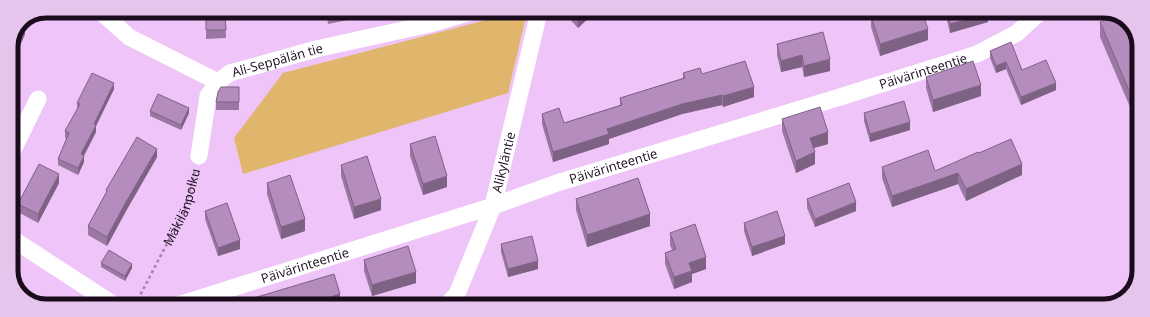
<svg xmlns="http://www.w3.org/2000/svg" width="1150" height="317" viewBox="0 0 1150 317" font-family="'Open Sans',sans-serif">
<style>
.green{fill:#e0b66c}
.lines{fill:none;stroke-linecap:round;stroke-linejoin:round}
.path{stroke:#a583ac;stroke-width:2.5;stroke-dasharray:3 3;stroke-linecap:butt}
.minor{stroke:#fff;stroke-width:17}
.wall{fill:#9b78a3}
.shaded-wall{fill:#7e6284}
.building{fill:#b48cbd;stroke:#7e6284}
.labels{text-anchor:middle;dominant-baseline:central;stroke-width:3;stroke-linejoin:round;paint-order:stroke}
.street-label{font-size:13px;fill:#1a0b1d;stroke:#f8d5ff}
.rim{fill:none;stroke:#1a0b1d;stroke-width:5}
</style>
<rect width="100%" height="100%" fill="#efc4f8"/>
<!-- green -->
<polygon class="green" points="517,12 527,12 508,93 243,174 234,138 283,73"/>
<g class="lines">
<!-- path -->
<path class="path" id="s1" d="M135,305l50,-96 10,-39"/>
<!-- minor -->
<g class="minor">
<polyline points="100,11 129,37 218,82"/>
<polyline points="11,154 38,99"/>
<path id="s2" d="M199,156l9,-60 10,-14 12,-9 86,-24 114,-25 44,-13"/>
<polyline points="11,238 114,305"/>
<path id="s3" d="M178,305l315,-99 64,-23 283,-86 137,-43 40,-21 23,-21"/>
<path id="s4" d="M447,305l10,-11 36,-88 46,-194"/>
</g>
</g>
<!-- wall -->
<g class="wall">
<polygon points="326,11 363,11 363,17 328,24"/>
<polygon points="564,12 595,12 578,28 564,13"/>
<polygon points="945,12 987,12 988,22 950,33"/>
<polygon points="206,13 225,13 226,38 206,39"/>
<polygon points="871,16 928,40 880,56 871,27"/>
<polygon points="1100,22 1139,44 1139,128 1100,37"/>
<polygon points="25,34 17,53 11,50 11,46"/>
<polygon points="777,44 830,71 804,77 802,67 781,72 777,55"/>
<polygon points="990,51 1022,70 1056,90 1021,105 1006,69 996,73 990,58"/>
<polygon points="683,73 702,74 754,97 723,107 722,105 682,114 609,139 609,144 553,162 542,124 542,114 564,123 620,105 620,98 683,78"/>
<polygon points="926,77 981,96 933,112 926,88"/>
<polygon points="239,87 239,110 216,110 216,102"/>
<polygon points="114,89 96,126 96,132 84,156 84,162 78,175 58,165 58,159 67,139 65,138 65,131 77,109 77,103"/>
<polygon points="150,111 189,113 181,130 150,116"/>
<polygon points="864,113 910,130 870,142 864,121"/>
<polygon points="782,119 828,144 814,148 815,164 796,173 782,131"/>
<polygon points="410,144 447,187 423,195 410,156"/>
<polygon points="979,153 1022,175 966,201 958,184 892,207 882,178 882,167 935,171"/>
<polygon points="157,157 126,211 107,246 88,235 88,226 106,193 106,190"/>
<polygon points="341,165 381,210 354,219 341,176"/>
<polygon points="59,183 38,223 18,212 18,204"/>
<polygon points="267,183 305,231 281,239 267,194"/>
<polygon points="576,199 650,226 587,247 576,210"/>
<polygon points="807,199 856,211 815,227 807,208"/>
<polygon points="205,211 240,249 218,256 205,219"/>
<polygon points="744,223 785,244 752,256 744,231"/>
<polygon points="670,233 706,269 692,274 692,282 674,289 665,264 665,253 672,250 670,245"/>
<polygon points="501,244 538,269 508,277 501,252"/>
<polygon points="364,260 416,283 372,296 364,271"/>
<polygon points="101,263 132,268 125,281 101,267"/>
</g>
<!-- shaded-wall -->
<g class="shaded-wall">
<polygon points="582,12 595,12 578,28 578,16"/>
<polygon points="988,14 988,22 950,33 950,24"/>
<polygon points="25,29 25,34 17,53 17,48"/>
<polygon points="928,29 928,40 880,56 880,44"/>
<polygon points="1135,37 1136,37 1139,44 1139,49"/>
<polygon points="802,55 802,67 781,72 781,61"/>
<polygon points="830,59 830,71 804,77 804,66"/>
<polygon points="1006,62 1006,69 996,73 996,66"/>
<polygon points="114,83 114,89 96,126 96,132 81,161 81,154 94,124"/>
<polygon points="1056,83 1056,90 1021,105 1021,97"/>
<polygon points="981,85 981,96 933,112 933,100"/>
<polygon points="754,87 754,97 723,107 723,96"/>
<polygon points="722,95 722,105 682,114 609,139 609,144 553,162 553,152 607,129 682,104"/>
<polygon points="189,108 189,113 181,130 181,125"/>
<polygon points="910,122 910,130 870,142 870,134"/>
<polygon points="828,132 828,144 810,149 810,138"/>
<polygon points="157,149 157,157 126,211 107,246 107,237 126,202"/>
<polygon points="815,152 815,164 796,173 796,161"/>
<polygon points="84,156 84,162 78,175 78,168"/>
<polygon points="1022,164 1022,175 966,201 966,189"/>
<polygon points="958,173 958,184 892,207 892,196"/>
<polygon points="59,174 59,183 38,223 38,214"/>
<polygon points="447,176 447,187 423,195 423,184"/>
<polygon points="381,199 381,210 354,219 354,207"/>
<polygon points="856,202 856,211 815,227 815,219"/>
<polygon points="650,214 650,226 587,247 587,235"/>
<polygon points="305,219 305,231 281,239 281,227"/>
<polygon points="785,236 785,244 752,256 752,247"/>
<polygon points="240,240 240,249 218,256 218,248"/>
<polygon points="706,257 706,269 692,274 692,282 674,289 674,277 689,263"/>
<polygon points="538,261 538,269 508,277 508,269"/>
<polygon points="132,264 132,268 125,281 125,276"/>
<polygon points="416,272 416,283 372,296 372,285"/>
<polygon points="340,294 340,305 317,305 320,300"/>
</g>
<!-- building -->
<g class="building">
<polygon points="327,11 348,11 328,15"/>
<polygon points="574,12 582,12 578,16"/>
<polygon points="883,12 922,12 928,29 880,44 871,16"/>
<polygon points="947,12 987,12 988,14 950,24"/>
<polygon points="206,13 225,13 226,30 206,30"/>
<polygon points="1117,15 1130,23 1136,37 1135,37 1139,46 1139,114 1100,22"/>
<polygon points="19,27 25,29 17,48 11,46"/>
<polygon points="823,32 830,59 804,66 802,55 781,61 777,44"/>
<polygon points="1011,42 1022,70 1046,60 1056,83 1021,97 1006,62 996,66 990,51"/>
<polygon points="745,61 754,87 723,96 722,95 682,104 607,129 609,134 553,152 542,114 559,108 564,123 622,105 620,98 685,78 683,73 700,68 702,74"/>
<polygon points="973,61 981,85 933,100 926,77"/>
<polygon points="92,73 114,83 94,124 96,125 81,154 84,156 78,168 58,159 69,133 65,131 80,104 77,103"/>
<polygon points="221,87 239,87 239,102 216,102 218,92"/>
<polygon points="158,94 189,108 181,125 150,111"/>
<polygon points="904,101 910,122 870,134 864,113"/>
<polygon points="820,107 828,132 810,138 815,152 796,161 782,119"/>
<polygon points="435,136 447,176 423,184 410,144"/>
<polygon points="137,137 157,149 126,202 107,237 88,226 107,191 106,190"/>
<polygon points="1011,139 1022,164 966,189 958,173 892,196 882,167 928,150 935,171 978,152 979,153"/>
<polygon points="367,156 381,199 354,207 341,165"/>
<polygon points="39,164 59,174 38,214 18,204"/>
<polygon points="290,175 305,219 281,227 267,183"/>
<polygon points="638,178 650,214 587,235 576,199"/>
<polygon points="849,183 856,202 815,219 807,199"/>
<polygon points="227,203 240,240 218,248 205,211"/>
<polygon points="777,211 785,236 752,247 744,223"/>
<polygon points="695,224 706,257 689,263 692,271 674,277 665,253 676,249 670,233"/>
<polygon points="532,236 538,261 508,269 501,244"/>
<polygon points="408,246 416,272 372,285 364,260"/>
<polygon points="109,250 132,264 125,276 101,263"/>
<polygon points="334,274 340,294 320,300 329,302 317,305 238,305 237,303"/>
</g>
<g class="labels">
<!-- street labels -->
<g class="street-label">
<text stroke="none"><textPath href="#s2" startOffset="142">Ali-Seppälän tie</textPath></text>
<text stroke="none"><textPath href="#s3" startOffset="781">Päivärinteentie</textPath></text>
<text stroke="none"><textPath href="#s4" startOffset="155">Alikyläntie</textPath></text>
<text stroke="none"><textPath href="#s3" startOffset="457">Päivärinteentie</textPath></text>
<text stroke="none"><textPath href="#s1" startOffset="109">Mäkilänpolku</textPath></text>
<text stroke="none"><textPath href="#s3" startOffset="133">Päivärinteentie</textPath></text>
</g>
</g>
<!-- crop -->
<path d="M0 0H1150V317H0ZM46 18H1104A28 28 0 0 1 1132 46V271A28 28 0 0 1 1104 299H46A28 28 0 0 1 18 271V46A28 28 0 0 1 46 18Z" fill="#e6c5ed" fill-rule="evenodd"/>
<path class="rim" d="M46 18H1104A28 28 0 0 1 1132 46V271A28 28 0 0 1 1104 299H46A28 28 0 0 1 18 271V46A28 28 0 0 1 46 18Z"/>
</svg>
